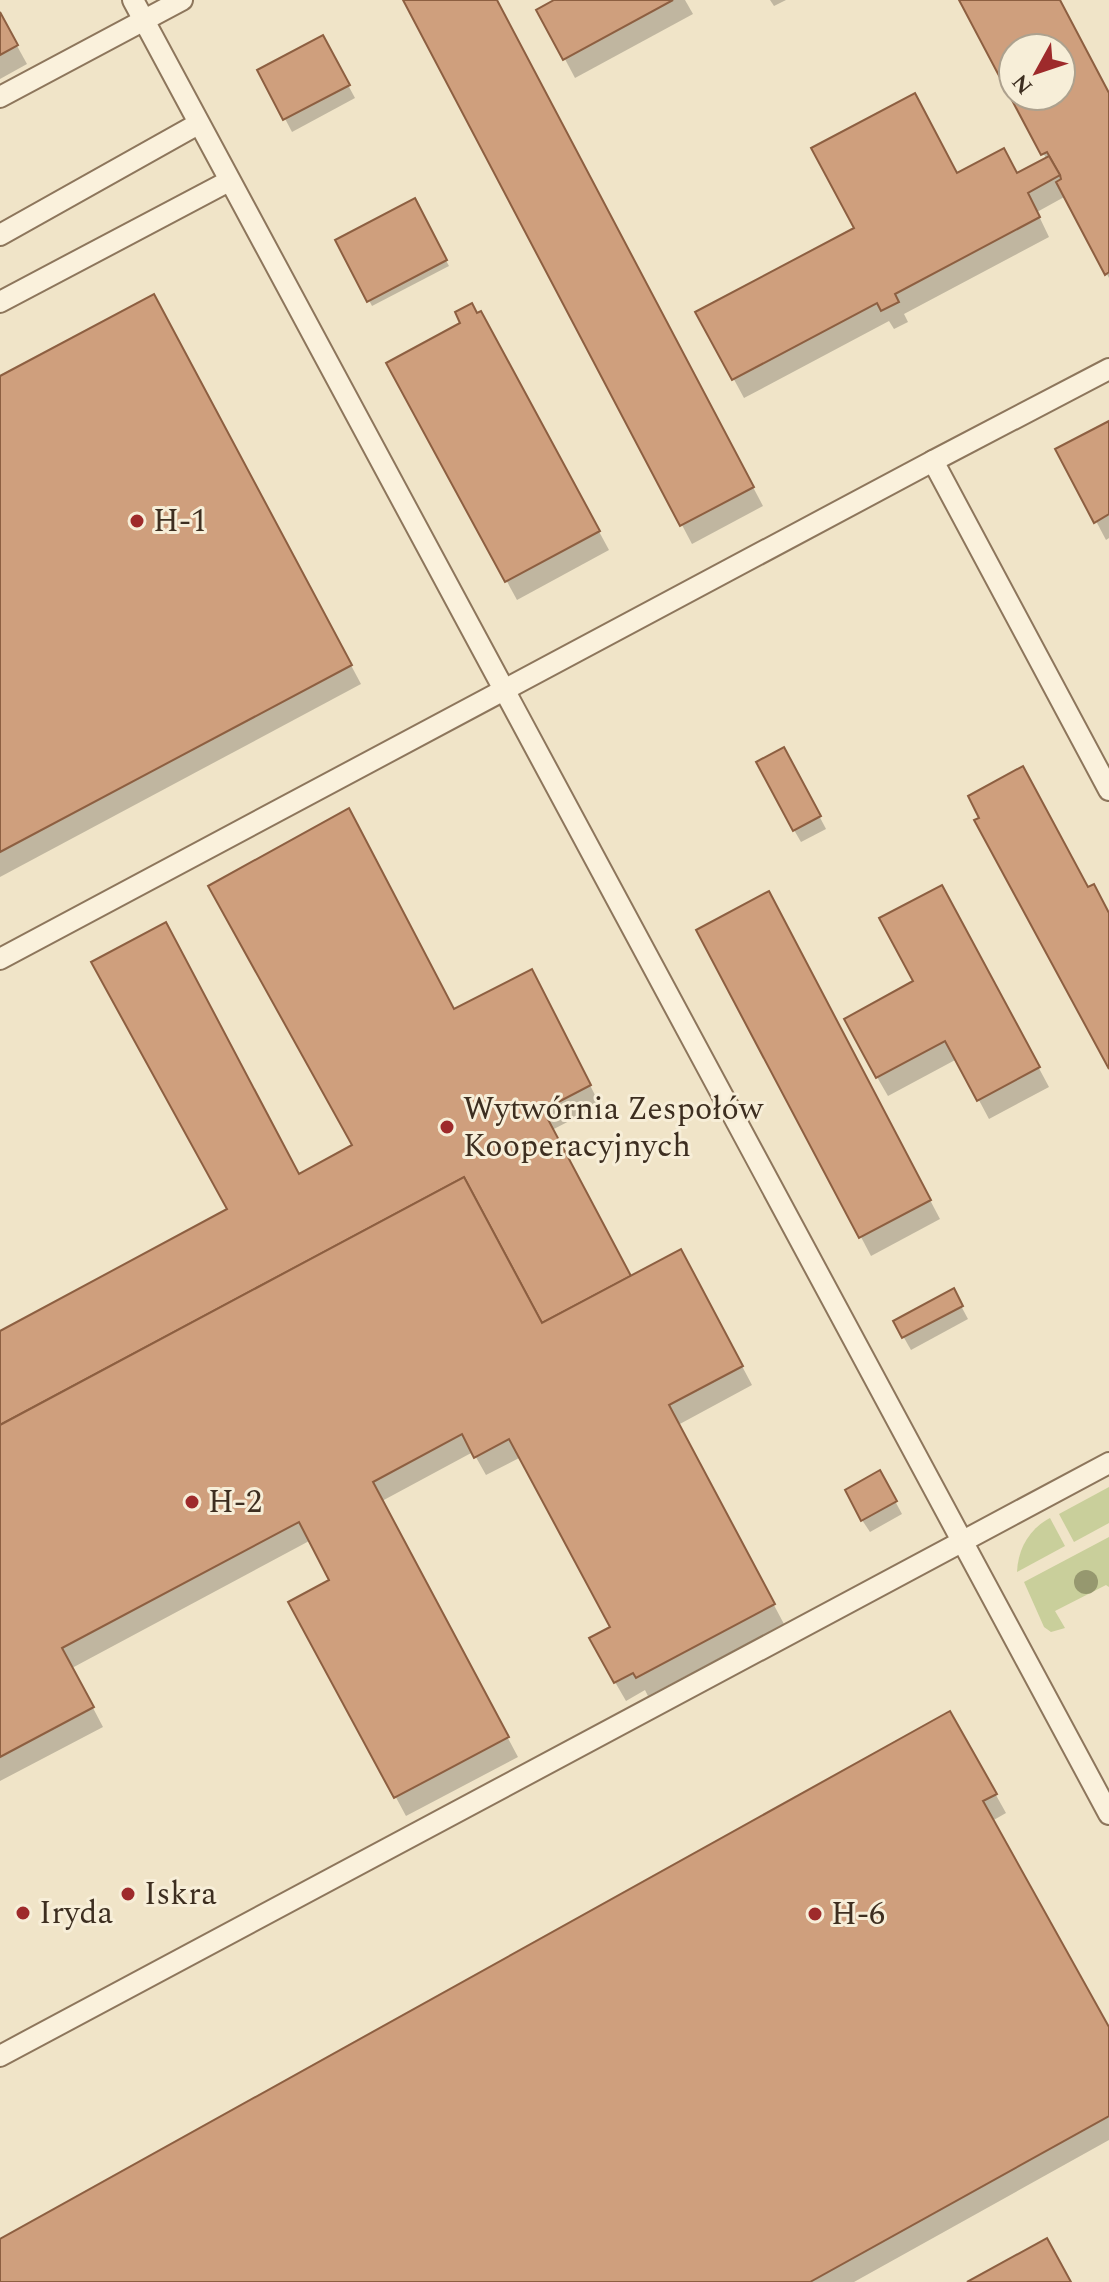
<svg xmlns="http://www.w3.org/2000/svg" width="1109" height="2282" viewBox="0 0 1109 2282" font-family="Spectral,serif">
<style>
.green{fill:#c9cf9b}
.shadow{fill:#0003;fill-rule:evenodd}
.building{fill:#cf9f7d;stroke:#8d5f41;stroke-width:2;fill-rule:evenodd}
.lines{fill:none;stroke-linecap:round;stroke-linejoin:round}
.lane-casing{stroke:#8d765c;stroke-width:24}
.lane{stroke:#faf1dc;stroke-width:20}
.tree{fill:#96986f}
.poi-dot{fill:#9e2a2b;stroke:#f7eed8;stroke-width:3}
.labels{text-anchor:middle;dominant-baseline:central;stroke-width:6;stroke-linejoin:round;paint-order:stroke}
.poi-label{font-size:32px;fill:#3d2e20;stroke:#f7eed8;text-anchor:start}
</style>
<rect width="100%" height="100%" fill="#f0e4c8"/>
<!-- green -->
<g class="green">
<polygon points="1109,1487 1109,1523 1074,1542 1059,1514"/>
<path d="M1050,1518l15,28 -48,26c1,-23 12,-43 33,-54z"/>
<polygon points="1109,1537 1109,1587 1106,1585 1055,1611 1065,1628 1051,1632 1044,1627 1024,1582"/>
</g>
<!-- shadow -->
<g class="shadow">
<polygon points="405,0 495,0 763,506 692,544"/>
<polygon points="559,0 685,0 693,14 575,78 539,10"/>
<polygon points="770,0 786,0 774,6"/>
<path d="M961,0h97l51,95v183l-43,-82 -29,16 12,25 -145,77 4,8 -14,7 -5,-8 -145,77 -46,-85 259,-138h60l30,-15zM1013,48h48v48h-48z"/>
<polygon points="0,15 27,64 0,79"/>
<polygon points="322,37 355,98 292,132 260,71"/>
<polygon points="414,200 449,266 372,306 337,240"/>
<polygon points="164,316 361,684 0,877 0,379"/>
<polygon points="491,332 609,550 517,600 389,364"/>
<polygon points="1109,423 1109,538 1106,540 1096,521"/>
<polygon points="791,762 826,829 801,842 794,830"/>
<polygon points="952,906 1049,1087 989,1119 957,1059 888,1096 877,1077"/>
<polygon points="778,912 940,1219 871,1256 861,1237"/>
<polygon points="542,990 600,1105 552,1130 631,1278 691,1270 752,1385 678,1425 784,1624 648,1696 645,1690 626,1701 615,1682 612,1628 521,1457 486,1475 473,1452 382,1501 518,1757 406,1816 291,1603 332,1581 311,1540 72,1668 103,1727 0,1781 0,1334 355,1146 454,1011"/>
<polygon points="953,1291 968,1319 911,1350 895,1322"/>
<polygon points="880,1473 902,1514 870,1532 862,1520"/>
<polygon points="950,1713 1006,1813 992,1821 1109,2030 1109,2140 854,2282 0,2282 0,2241"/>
</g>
<!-- building -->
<g class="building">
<polygon points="403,0 497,0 754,487 680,526"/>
<polygon points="554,0 673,0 563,60 536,10"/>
<path d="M959,0h101l49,93v179l-4,3 -49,-93 5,-3 -1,-4 -13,-23 -6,3zM1013,48h48v48h-48z"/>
<polygon points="0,12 18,45 0,55"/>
<polygon points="323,35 350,85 283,120 257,70"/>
<polygon points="915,93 957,173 1004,148 1017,173 1049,156 1060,175 1028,193 1040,217 895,294 899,302 881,311 877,303 732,380 695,312 854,228 811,148"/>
<polygon points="415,198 447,260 367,302 335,240"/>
<polygon points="154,294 352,665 0,852 0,376"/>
<polygon points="472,303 477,313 481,311 600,531 505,582 386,363 460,323 455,312"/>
<polygon points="1109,421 1109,514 1094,523 1055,449"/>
<polygon points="784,747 821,816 793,831 756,762"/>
<polygon points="1023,766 1088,887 1094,884 1109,913 1109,1069 974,820 979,818 968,796"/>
<polygon points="349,808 454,1009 532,969 591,1085 543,1110 631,1276 542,1323 464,1177 0,1425 0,1331 227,1209 91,962 166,922 299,1174 352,1145 208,886"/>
<polygon points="942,885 1040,1067 977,1101 945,1041 876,1078 844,1019 913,981 879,918"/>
<polygon points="769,891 931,1200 859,1238 696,930"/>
<polygon points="464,1177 542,1323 681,1249 743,1366 669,1405 775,1604 636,1678 633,1673 614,1683 589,1638 610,1627 509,1439 474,1458 462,1434 373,1482 509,1737 394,1798 288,1602 329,1580 299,1522 62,1648 94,1707 0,1757 0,1425"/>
<polygon points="954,1288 963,1306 902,1338 893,1321"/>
<polygon points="880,1470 897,1501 861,1521 845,1490"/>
<polygon points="950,1711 997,1794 983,1801 1109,2027 1109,2116 810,2282 0,2282 0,2239"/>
<polygon points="1047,2238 1071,2282 967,2282"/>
</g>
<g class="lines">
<!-- lane casing -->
<g class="lane-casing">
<g id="lane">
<polyline points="133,0 1109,1814"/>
<polyline points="0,97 182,0"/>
<polyline points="0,235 198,124"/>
<polyline points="0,302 229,181"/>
<polyline points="933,461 1109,369"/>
<polyline points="0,959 933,461 1109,790"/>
<polyline points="0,2056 1109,1463"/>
</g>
</g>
<!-- lane -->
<use href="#lane" class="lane"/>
</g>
<!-- trees -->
<circle class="tree" cx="1086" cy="1582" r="12"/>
<!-- markers -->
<g class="poi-dot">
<circle cx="137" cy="521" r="8"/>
<circle cx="447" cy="1127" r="8"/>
<circle cx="192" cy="1502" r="8"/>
<circle cx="128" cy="1894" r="8"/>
<circle cx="23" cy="1913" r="8"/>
<circle cx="815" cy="1914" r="8"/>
</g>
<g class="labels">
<!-- poi labels -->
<g class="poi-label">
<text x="153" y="521">H-1</text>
<text x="463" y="1109">Wytwórnia Zespołów<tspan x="463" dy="37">Kooperacyjnych</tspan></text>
<text x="208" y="1502">H-2</text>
<text x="144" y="1894">Iskra</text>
<text x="39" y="1913">Iryda</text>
<text x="831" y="1914">H-6</text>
</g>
</g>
<!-- north arrow -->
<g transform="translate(1037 72) rotate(230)"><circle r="38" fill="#f7eed8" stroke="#ada18e" stroke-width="2"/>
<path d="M0-6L14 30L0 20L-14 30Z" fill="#9e2a2b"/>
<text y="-12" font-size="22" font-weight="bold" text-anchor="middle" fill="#3d2e20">N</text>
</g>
</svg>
